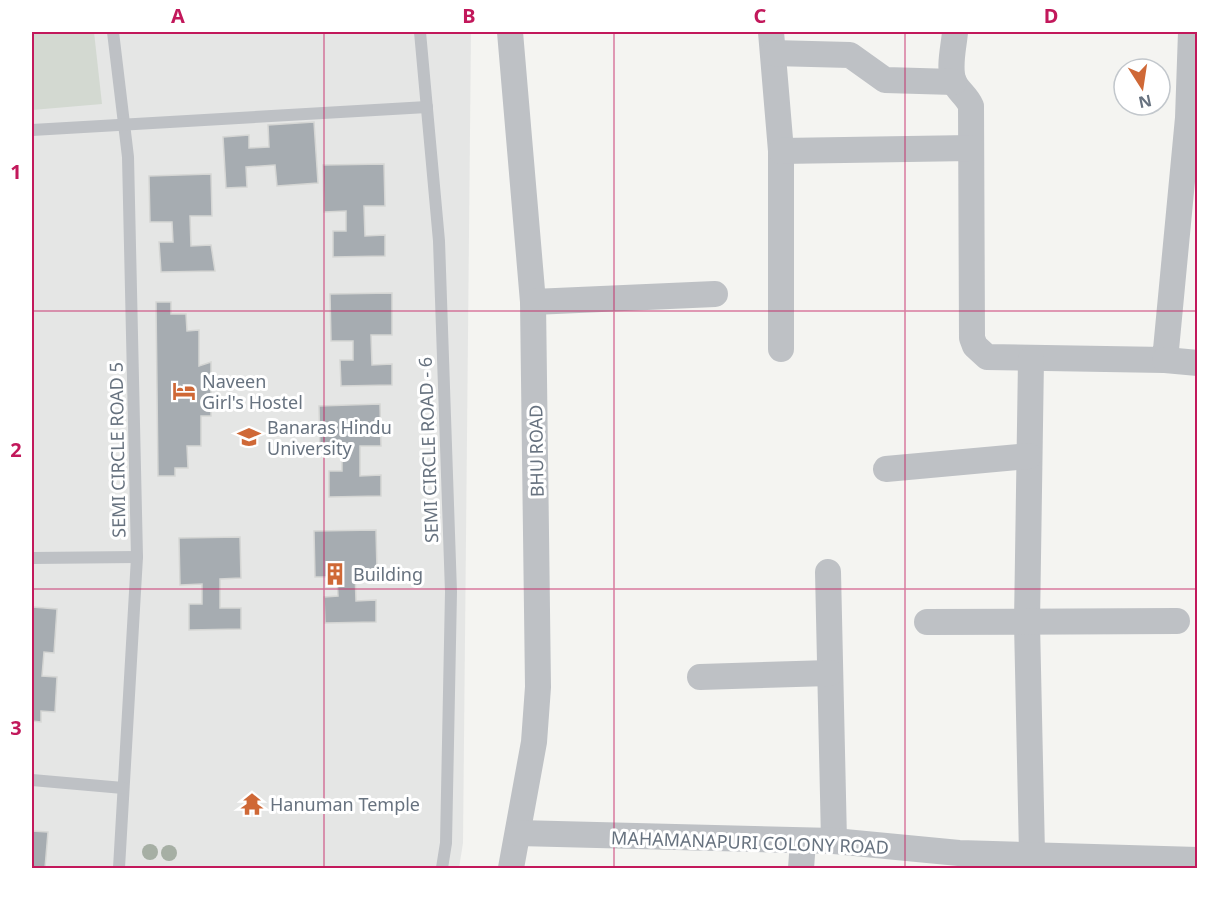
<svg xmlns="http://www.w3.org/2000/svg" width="1229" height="900" viewBox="0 0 1229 900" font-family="'Noto Sans',sans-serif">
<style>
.built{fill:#e5e6e5}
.green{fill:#d3d9d1}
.building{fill:#a6acb1;stroke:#d5d6d4;stroke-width:1.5}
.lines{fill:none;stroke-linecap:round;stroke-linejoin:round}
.lane{stroke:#bec1c5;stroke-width:12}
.street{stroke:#bec1c5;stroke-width:26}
.tree{fill:#a6afa4}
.grid{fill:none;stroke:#c2185b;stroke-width:1.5;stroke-opacity:0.55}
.labels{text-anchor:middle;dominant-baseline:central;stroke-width:6;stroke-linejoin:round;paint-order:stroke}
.poi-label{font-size:18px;fill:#67727f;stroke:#fff;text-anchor:start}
.street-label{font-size:18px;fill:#67727f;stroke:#fff}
.neatline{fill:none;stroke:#c2185b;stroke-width:2}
.grid-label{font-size:20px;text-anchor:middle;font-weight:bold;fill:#c2185b}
</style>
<rect width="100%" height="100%" fill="#f4f4f1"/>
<!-- built -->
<polygon class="built" points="32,32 471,32 463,843 459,868 32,868"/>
<!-- green -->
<polygon class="green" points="32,32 94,32 102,104 32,110"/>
<!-- building -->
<g class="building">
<polygon points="314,122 318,183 277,186 275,165 246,167 247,187 226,188 223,137 249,135 249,148 269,147 268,125"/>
<polygon points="384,164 385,206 364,206 365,236 385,235 385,256 333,257 333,231 346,231 346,211 324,212 323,165"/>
<polygon points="211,174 212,216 190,216 191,246 211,245 215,271 161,272 159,242 173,242 172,222 150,222 149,176"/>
<polygon points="392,293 392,335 371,335 372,365 392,364 392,385 341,386 340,360 353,360 353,341 331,341 330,294"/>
<polygon points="156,302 171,302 171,314 186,314 187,331 199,330 199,366 211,362 211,416 201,416 201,446 187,446 188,468 175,468 175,476 158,476"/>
<polygon points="380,404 381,446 360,446 360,476 381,475 381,496 329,497 329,471 342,471 342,451 320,452 319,406"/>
<polygon points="376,530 377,571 355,571 356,601 376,600 376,622 325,623 324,597 338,596 337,577 315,577 314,531"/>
<polygon points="240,537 241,578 220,579 220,608 241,608 241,629 189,630 189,604 202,604 202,584 180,585 179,538"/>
<polygon points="32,607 57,609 54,653 44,652 42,676 57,677 55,712 41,711 41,722 32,721"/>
<polygon points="32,831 48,832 45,868 32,868"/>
</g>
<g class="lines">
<!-- lane -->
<g class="lane">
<polyline points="113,32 128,157 137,557 119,868"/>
<polyline points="420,32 439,241 451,592 446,843 442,868"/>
<polyline points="32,130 427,107"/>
<polyline points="32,558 137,557"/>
<polyline points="32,780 123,788"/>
</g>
<!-- street -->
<g class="street">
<polyline points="510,32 533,302 538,687 534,742 511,868"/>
<polyline points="771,32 781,151 781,349"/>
<path d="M955,32c-1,14 -7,36 -1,50 4,9 13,14 17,24l1,232 3,8 12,11 178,3 23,-242 3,-86"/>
<polyline points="773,53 850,55 885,80 954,82"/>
<polyline points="781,151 971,148"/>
<polyline points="533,302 715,294"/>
<polyline points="1031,359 1027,623 1032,854"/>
<polyline points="1165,360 1198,363"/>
<polyline points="886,469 1029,456"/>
<polyline points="828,572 834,841"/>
<polyline points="927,622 1177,621"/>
<polyline points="700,677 830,673"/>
<polyline points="518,833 834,841 959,853 1198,860"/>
<polyline points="801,868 803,842"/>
</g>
</g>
<!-- trees -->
<g class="tree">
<circle cx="150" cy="852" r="8"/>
<circle cx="169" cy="853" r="8"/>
</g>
<!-- grid -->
<path class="grid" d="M324,32v836M614,32v836M905,32v836M32,311h1166M32,589h1166"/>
<!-- icons -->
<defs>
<g id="hotel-bare" transform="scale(1.8)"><path d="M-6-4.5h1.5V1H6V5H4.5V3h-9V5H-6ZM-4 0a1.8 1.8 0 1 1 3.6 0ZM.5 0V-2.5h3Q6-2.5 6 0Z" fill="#cf6836" stroke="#fff" stroke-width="2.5" paint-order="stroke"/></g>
<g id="university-bare" transform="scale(1.8)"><path d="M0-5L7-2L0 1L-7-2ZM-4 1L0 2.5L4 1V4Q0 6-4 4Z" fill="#cf6836" stroke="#fff" stroke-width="2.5" paint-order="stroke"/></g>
<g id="building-bare" transform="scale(1.8)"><path d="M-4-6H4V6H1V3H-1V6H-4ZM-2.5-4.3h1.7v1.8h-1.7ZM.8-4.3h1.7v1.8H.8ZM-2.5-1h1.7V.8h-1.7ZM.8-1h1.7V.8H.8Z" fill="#cf6836" stroke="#fff" stroke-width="2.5" paint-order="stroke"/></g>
<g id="temple-bare" transform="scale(1.8)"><path d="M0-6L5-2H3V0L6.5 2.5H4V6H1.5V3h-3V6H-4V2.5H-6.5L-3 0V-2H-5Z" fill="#cf6836" stroke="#fff" stroke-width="2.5" paint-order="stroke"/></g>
</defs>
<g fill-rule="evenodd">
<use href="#hotel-bare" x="184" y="391"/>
<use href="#university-bare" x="249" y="437"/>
<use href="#building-bare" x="335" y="574"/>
<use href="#temple-bare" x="252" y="804"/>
</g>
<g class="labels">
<!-- poi labels -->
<g class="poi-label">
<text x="202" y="381">Naveen<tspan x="202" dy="21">Girl's Hostel</tspan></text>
<text x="267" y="427">Banaras Hindu<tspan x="267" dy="21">University</tspan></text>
<text x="353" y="574">Building</text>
<text x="270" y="804">Hanuman Temple</text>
</g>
<!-- street labels -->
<g class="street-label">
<text transform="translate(117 450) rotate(-91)">SEMI CIRCLE ROAD 5</text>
<text transform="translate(428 450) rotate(-92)">SEMI CIRCLE ROAD - 6</text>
<text transform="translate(536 451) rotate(-91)">BHU ROAD</text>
<text transform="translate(750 842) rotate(2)">MAHAMANAPURI COLONY ROAD</text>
</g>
</g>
<!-- border -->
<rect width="1229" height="900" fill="none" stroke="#ffffff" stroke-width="66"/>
<!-- north arrow -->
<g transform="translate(1142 87) rotate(168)"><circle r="28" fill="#ffffff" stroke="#c2c7cc" stroke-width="1.5"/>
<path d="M0-4.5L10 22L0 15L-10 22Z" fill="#cf6836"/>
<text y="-9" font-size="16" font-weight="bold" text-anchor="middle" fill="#67727f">N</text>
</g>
<rect x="33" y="33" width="1163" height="834" class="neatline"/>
<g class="grid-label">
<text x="178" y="23">A</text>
<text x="469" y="23">B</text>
<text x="760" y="23">C</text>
<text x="1051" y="23">D</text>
<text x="16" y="179">1</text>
<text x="16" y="457">2</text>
<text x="16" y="735">3</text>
</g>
</svg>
